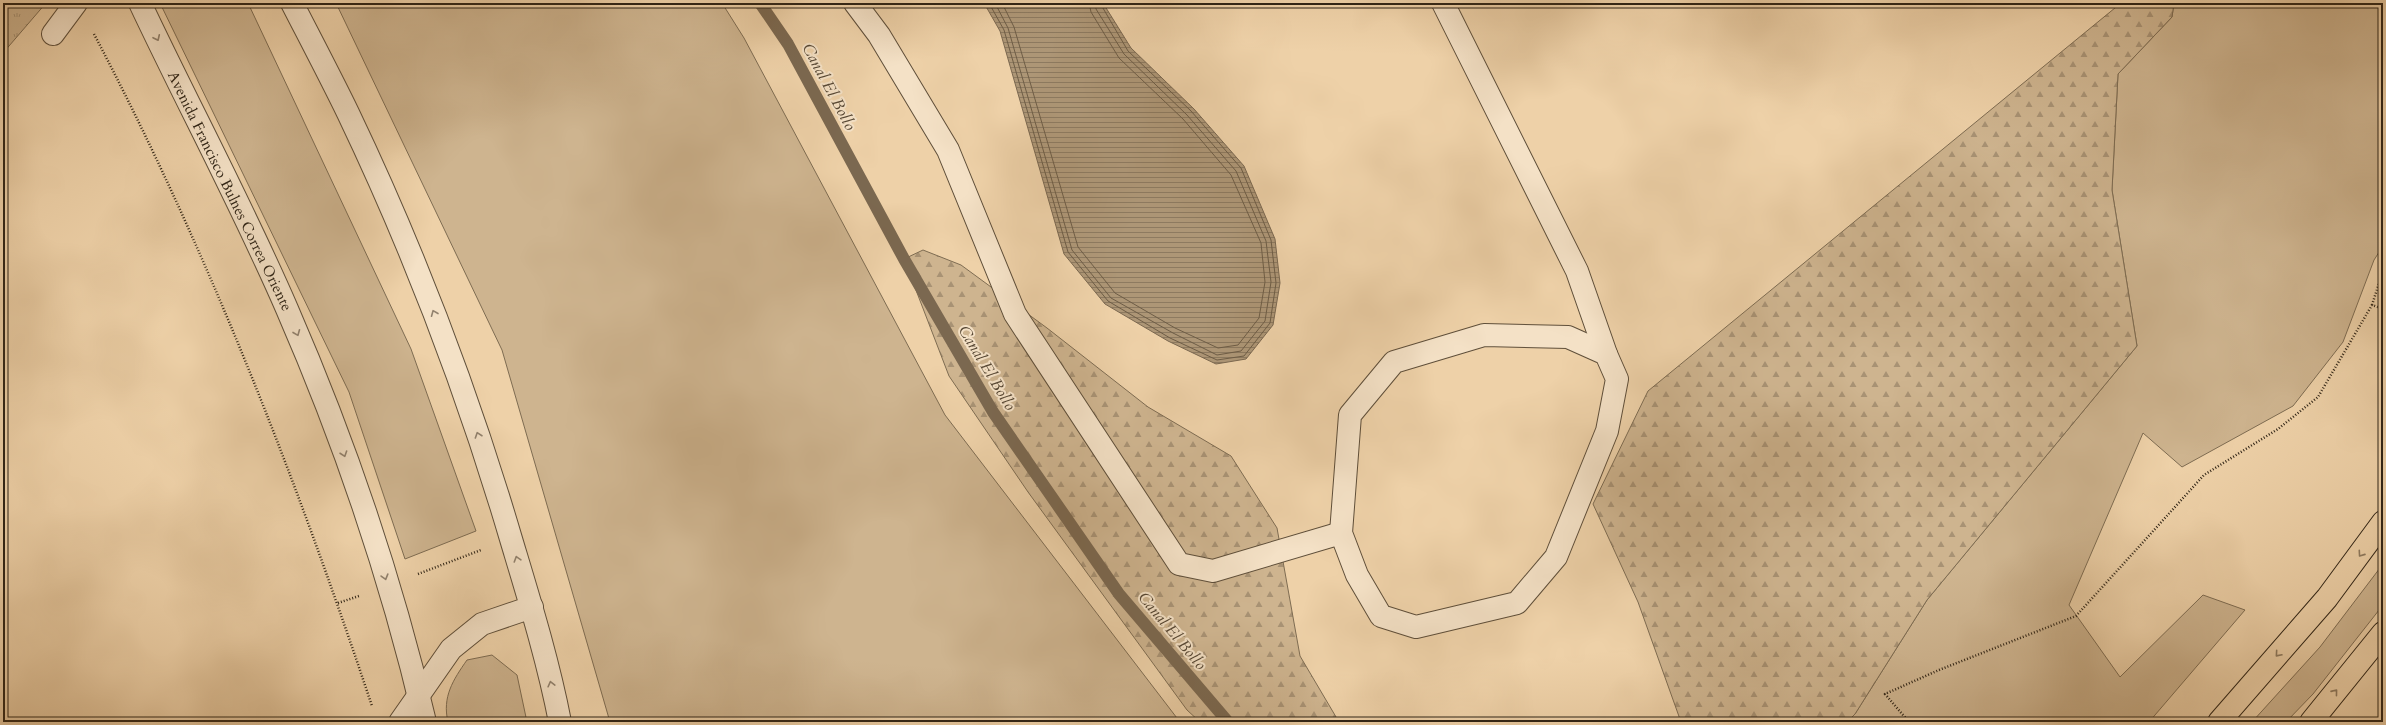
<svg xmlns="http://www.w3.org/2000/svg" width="2386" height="725" viewBox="0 0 2386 725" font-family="Cardo,serif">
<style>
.green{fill:#ceb48f;stroke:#7e6c52}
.forest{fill:url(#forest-firs);stroke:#7e6c52}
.park{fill:url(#park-tufts);stroke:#7e6c52}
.water{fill:url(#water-rules);stroke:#7b6850}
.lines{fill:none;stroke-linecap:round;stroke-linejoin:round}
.shore{stroke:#6e5d46;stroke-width:1}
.stream{stroke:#7b6850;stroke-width:12}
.minor-casing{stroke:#5f4f3a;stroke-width:24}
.major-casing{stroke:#2f2416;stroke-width:24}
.path{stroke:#2f2416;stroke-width:2.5;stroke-dasharray:1 2;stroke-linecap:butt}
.minor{stroke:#f4e1c6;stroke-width:22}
.major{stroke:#eed1a8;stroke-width:22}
.oneway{stroke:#92826e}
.oneway2{stroke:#8e7a5f}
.labels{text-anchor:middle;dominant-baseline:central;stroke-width:4;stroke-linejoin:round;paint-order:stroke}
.street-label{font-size:15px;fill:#2f2416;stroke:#f4e1c6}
.water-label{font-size:16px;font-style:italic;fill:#554633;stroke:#f4e1c6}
</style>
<defs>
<pattern id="forest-firs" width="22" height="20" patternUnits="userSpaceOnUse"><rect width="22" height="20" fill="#ceb48f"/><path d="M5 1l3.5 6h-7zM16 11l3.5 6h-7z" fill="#a89274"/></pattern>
<pattern id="park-tufts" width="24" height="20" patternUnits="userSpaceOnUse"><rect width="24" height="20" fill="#ceb48f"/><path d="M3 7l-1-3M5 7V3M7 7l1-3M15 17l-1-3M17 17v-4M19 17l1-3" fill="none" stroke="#a89274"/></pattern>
<pattern id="water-rules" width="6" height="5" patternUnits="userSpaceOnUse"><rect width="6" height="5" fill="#ad9676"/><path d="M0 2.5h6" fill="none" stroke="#8d7a60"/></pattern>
</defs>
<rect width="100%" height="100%" fill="#eed1a8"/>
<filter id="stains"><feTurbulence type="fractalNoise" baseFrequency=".005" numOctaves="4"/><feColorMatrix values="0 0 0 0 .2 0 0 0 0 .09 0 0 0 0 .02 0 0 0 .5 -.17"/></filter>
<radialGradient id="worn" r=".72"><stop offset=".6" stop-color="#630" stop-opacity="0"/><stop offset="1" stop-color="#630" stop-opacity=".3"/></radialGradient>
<!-- green -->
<g class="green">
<polygon points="160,3 248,3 411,349 476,531 405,559 349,392"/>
<polygon points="336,3 722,3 744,38 945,415 1180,722 610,722 502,350"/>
<polygon points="2174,3 2383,3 2383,246 2374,260 2343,342 2293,406 2182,467 2143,433 2069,605 2120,677 2203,595 2245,610 2149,722 1847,722 1855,714 1927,600 2137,346 2112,190 2118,74 2172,17"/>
<polygon points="2383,564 2383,605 2313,694 2286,722 2252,722 2320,647"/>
<path d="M492,655l25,20 10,47h-79c-6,-25 5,-42 19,-62z"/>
</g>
<!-- forest -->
<g class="forest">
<polygon points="2121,3 2174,3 2172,17 2118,74 2112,190 2137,346 1927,600 1855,714 1847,722 1681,722 1638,602 1593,504 1648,391"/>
<polygon points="923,250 961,265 1047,328 1148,407 1231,456 1277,528 1300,656 1339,722 1200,722 1187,710 1028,492 949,376 904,259"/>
</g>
<!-- park -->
<polygon class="park" points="3,3 46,3 3,53"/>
<!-- water -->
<polygon class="water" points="984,3 1103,3 1131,48 1194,109 1244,166 1275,239 1280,283 1273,325 1246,359 1216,364 1168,341 1105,304 1064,254 1000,31"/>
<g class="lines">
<!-- shore -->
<g class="shore">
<polyline points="989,3 1004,30 1068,252 1108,301 1170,338 1217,360 1244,356 1270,323 1276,283 1271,240 1241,168 1191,111 1128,51 1100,3"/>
<polyline points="995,3 1008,28 1072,250 1111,298 1173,333 1217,355 1241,351 1265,321 1271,282 1266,241 1236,171 1187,115 1124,54 1096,9 1095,3"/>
<polyline points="1002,3 1014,27 1078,247 1115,293 1175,328 1218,348 1238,345 1259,318 1265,282 1261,243 1231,175 1183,119 1119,58 1091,12 1089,3"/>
</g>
<!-- stream -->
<polyline class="stream" points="760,3 788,44 904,259 993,412 1119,594 1228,722"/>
<!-- minor casing -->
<g class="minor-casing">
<g id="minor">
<path d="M140,3c48,102 102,202 147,306 58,133 105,272 138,413"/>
<path d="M292,3c19,37 38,73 56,110 66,138 120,280 163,426 18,60 37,121 49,183"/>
<polyline points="855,3 879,35 948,150 1015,314 1179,564 1213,571 1341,533"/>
<polyline points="1443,3 1577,271 1606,354"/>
<polyline points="53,34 76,3"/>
<polygon points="1484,335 1568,337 1606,354 1617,379 1607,431 1556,557 1517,603 1416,627 1381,616 1357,575 1341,533 1350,415 1394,362"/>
<polyline points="400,722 451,649 482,624 532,607"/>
</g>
</g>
<!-- major casing -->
<g class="major-casing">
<g id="major">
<polyline points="2219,722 2327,598 2383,522"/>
<polyline points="2311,722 2383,633"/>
</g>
</g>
<!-- path -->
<g class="path">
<path d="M94,34c113,215 201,441 278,672"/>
<polyline points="2372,305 2383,271"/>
<polyline points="418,574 481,550"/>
<polyline points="338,603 359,596"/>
<polyline points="1909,722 1885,694 1939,670 2076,616 2204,475 2278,429 2318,397 2372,305 2383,309"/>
</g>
<!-- minor -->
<use href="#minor" class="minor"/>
<!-- major -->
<use href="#major" class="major"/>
</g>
<!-- one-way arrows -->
<defs><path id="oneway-chevron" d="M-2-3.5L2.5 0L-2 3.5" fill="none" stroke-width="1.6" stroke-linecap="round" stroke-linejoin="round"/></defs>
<g class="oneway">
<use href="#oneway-chevron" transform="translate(157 38) rotate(65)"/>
<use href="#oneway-chevron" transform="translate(434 313) rotate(-112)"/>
<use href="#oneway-chevron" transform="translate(297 333) rotate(68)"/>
<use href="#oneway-chevron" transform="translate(478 435) rotate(-109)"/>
<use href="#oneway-chevron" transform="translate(344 454) rotate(71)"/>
<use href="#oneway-chevron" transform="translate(517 559) rotate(-107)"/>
<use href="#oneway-chevron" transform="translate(385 577) rotate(74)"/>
<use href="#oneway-chevron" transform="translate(551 684) rotate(-104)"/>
</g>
<g class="oneway2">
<use href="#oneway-chevron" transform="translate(2361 554) rotate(125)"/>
<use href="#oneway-chevron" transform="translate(2278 654) rotate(131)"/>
<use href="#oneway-chevron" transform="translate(2335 692) rotate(-51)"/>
</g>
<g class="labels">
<!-- street labels -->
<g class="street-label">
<text transform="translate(230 191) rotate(64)">Avenida Francisco Bulnes Correa Oriente</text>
</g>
<!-- water labels -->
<g class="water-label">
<text transform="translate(829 87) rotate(62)">Canal El Bollo</text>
<text transform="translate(987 368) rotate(59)">Canal El Bollo</text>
<text transform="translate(1172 631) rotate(50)">Canal El Bollo</text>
</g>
</g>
<!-- margin -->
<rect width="2386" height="725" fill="none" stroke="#eed1a8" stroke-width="16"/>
<rect x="4" y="4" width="2378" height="717" fill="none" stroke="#2f2416" stroke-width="2"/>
<rect x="8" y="8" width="2370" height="709" fill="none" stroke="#2f2416"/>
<rect width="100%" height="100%" filter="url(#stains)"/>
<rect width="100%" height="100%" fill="url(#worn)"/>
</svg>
